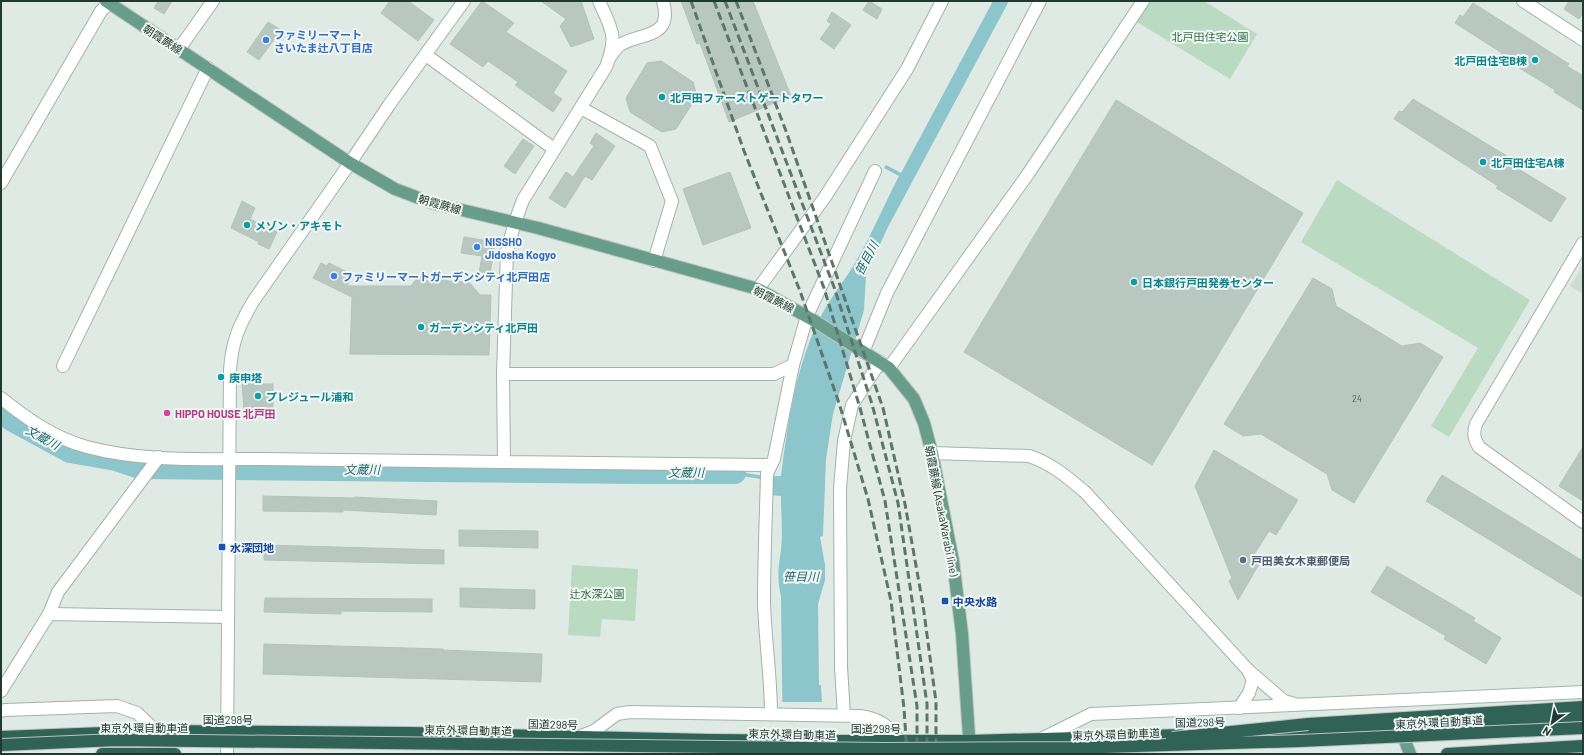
<svg xmlns="http://www.w3.org/2000/svg" width="1584" height="755" viewBox="0 0 1584 755" font-family="Barlow,'Noto Sans JP',sans-serif">
<style>
.built{fill:#cfdad4}
.green{fill:#badac1}
.water{fill:#8cc6cc}
.pier{fill:#e0eae5}
.lines{fill:none;stroke-linecap:round;stroke-linejoin:round}
.stream{stroke:#8cc6cc;stroke-width:3.5}
.river{stroke:#8cc6cc;stroke-width:22}
.building{fill:#b9c7c1;stroke:#b3c3bc}
.street-casing{stroke:#a3b1ac;stroke-width:14}
.secondary-casing{stroke:#a0b5ac;stroke-width:14}
.primary-casing{stroke:#bdc4c2;stroke-width:14}
.highway-casing{stroke:#bdc4c2;stroke-width:14}
.street{stroke:#fff;stroke-width:12}
.secondary{stroke:#fff;stroke-width:12}
.primary{stroke:#689d8c;stroke-width:12}
.highway{stroke:#306356;stroke-width:12}
.rail{stroke:#5c756d;stroke-width:3;stroke-dasharray:8 4;stroke-linecap:butt}
.highway-bridge-casing{stroke:#bdc4c2;stroke-width:14;stroke-linecap:butt}
.highway-bridge{stroke:#306356;stroke-width:12}
.shop-dot{fill:#3f7fe0;stroke:#f0f7f3;stroke-width:1.5}
.culture-dot{fill:#0f9aa8;stroke:#f0f7f3;stroke-width:1.5}
.hotel-dot{fill:#d1479c;stroke:#f0f7f3;stroke-width:1.5}
.transit-dot{fill:#1a4fb4;stroke:#f0f7f3;stroke-width:1.5}
.service-dot{fill:#5c6f8a;stroke:#f0f7f3;stroke-width:1.5}
.labels{text-anchor:middle;dominant-baseline:central;stroke-width:4;stroke-linejoin:round;paint-order:stroke}
.number-label{font-size:9px;fill:#485c56}
.shop-label{font-size:11px;font-weight:bold;fill:#366cbe;stroke:#f0f7f3;text-anchor:start}
.park-label{font-size:11px;fill:#2f6d44;stroke:#f0f7f3}
.street-label{font-size:11px;fill:#223932;stroke:#f0f7f3}
.culture-label{font-size:11px;font-weight:bold;fill:#0d838f;stroke:#f0f7f3;text-anchor:start}
.hotel-label{font-size:11px;font-weight:bold;fill:#b23c85;stroke:#f0f7f3;text-anchor:start}
.transit-label{font-size:11px;font-weight:bold;fill:#164399;stroke:#f0f7f3;text-anchor:start}
.service-label{font-size:11px;font-weight:bold;fill:#4e5e75;stroke:#f0f7f3;text-anchor:start}
.water-label{font-size:12px;font-style:italic;fill:#216871;stroke:#f0f7f3}
</style>
<rect width="100%" height="100%" fill="#e0eae5"/>
<!-- built -->
<polygon class="built" points="1583,265 1583,294 1570,286"/>
<!-- green -->
<g class="green">
<polygon points="1150,1 1204,1 1257,34 1230,79 1137,22"/>
<polygon points="1337,180 1530,300 1449,437 1431,426 1478,348 1301,242"/>
<polygon points="572,565 638,569 635,621 602,619 600,637 568,635"/>
</g>
<!-- water -->
<path class="water" d="M993,1h16l-121,226 -22,48 -2,35 -31,104 -7,45 -3,77 -3,1 5,28v15l-7,24 1,81h2l4,69h-42l-2,-157c-4,-21 -3,-26 0,-47 2,-17 0,-36 0,-54l-11,-1 2,-19h9c7,-54 15,-113 41,-162 8,-15 19,-29 28,-43 19,-30 33,-64 49,-95l-15,-8 2,-3 15,8z"/>
<!-- pier -->
<polygon class="pier" points="780,702 824,702 827,754 781,754"/>
<g class="lines">
<!-- stream -->
<polyline class="stream" points="735,473 765,478"/>
<!-- river -->
<polyline class="river" points="1,411 11,420 70,452 116,460 140,468 645,473 735,473"/>
</g>
<!-- building -->
<g class="building">
<polygon points="158,1 172,1 164,14 154,8"/>
<polygon points="390,1 408,1 434,20 418,41 381,13"/>
<polygon points="482,1 514,23 506,32 567,71 553,93 562,99 553,112 515,85 518,82 488,61 483,67 450,44"/>
<polygon points="541,1 581,1 594,39 571,47 560,26 566,19"/>
<polygon points="681,1 753,1 791,96 729,122 700,43 697,44"/>
<polygon points="869,1 882,9 877,19 863,10"/>
<polygon points="1569,1 1583,1 1583,13 1579,19 1564,9"/>
<polygon points="1473,3 1569,64 1567,66 1583,76 1583,110 1554,92 1555,90 1500,56 1502,53 1455,23 1460,15 1463,17"/>
<polygon points="832,12 851,25 834,49 820,39 831,24 827,21"/>
<polygon points="268,22 281,30 259,60 247,52"/>
<polygon points="661,61 693,82 697,96 676,129 662,132 630,112 626,98 647,63"/>
<polygon points="1413,99 1510,158 1507,162 1566,198 1551,222 1496,188 1498,186 1394,119 1399,111 1402,112"/>
<polygon points="1116,100 1303,213 1152,465 964,352"/>
<polygon points="596,133 615,146 592,180 585,176 565,208 549,198 566,172 573,177 594,146 590,143"/>
<polygon points="523,139 534,146 515,174 504,166"/>
<polygon points="730,172 751,228 703,245 683,189"/>
<polygon points="242,201 255,208 250,219 277,232 269,249 258,244 259,242 231,228"/>
<polygon points="464,237 495,242 490,274 479,273 482,256 461,253"/>
<polygon points="321,263 327,266 329,263 353,275 347,286 411,286 417,278 429,274 439,275 448,281 469,282 480,295 491,295 489,355 350,354 352,297 313,278"/>
<polygon points="1313,278 1332,289 1336,306 1402,346 1420,343 1443,357 1354,503 1332,490 1327,474 1261,434 1243,436 1224,424"/>
<polygon points="242,384 273,384 273,408 260,411 260,409 244,409"/>
<polygon points="1583,447 1583,501 1559,486"/>
<polygon points="1214,450 1298,500 1276,535 1269,531 1253,556 1261,561 1238,600 1229,581 1232,578 1195,486"/>
<polygon points="1442,475 1583,561 1583,597 1426,501"/>
<polygon points="263,496 355,498 355,497 437,501 436,515 343,510 343,512 263,511"/>
<polygon points="459,530 538,531 538,548 459,546"/>
<polygon points="264,545 444,550 444,564 264,560"/>
<polygon points="1387,566 1475,618 1473,621 1501,638 1486,664 1444,639 1446,636 1371,592"/>
<polygon points="460,588 535,590 535,609 460,607"/>
<polygon points="265,598 432,599 432,612 341,611 341,614 264,612"/>
<polygon points="264,644 443,649 443,650 542,654 541,682 263,674"/>
</g>
<g class="lines">
<!-- street casing -->
<g class="street-casing">
<g id="street">
<polyline points="426,55 554,149"/>
<path d="M610,57c3,-4 6,-9 10,-12 19,-13 54,-5 43,-44"/>
<polyline points="581,108 650,146 672,201 654,261"/>
<polyline points="350,163 389,105 464,1"/>
<polyline points="515,222 507,251 503,374 504,462 771,465"/>
<path d="M1583,243l-107,181c-3,9 -2,15 3,23l104,75"/>
<polyline points="758,289 825,197 907,69 942,1"/>
<polyline points="863,352 887,293 1040,1"/>
<polyline points="63,366 208,68"/>
<polyline points="503,374 774,374 793,365"/>
<path d="M1,398c26,21 53,40 86,49 56,15 117,12 175,12 80,1 161,2 242,3"/>
<polyline points="49,614 58,592 159,457"/>
<polyline points="1,691 49,614 228,617"/>
<polyline points="1,711 5,710 117,706 137,713 156,731"/>
<path d="M771,714c0,-37 -6,-75 -7,-112 0,-43 2,-86 3,-129l7,-14 19,-94 14,-49 68,-145"/>
<polyline points="844,715 841,667 840,488 844,441 852,405 880,362"/>
</g>
</g>
<!-- secondary casing -->
<g class="secondary-casing">
<g id="secondary">
<polyline points="1523,1 1583,40"/>
<polyline points="179,49 213,1"/>
<polyline points="1,183 101,11 108,4"/>
<path d="M515,222l8,-22 83,-133c12,-31 6,-37 -7,-66"/>
<polyline points="889,368 1028,174 1143,1"/>
<path d="M932,453l97,3c22,7 38,21 56,36l163,178 36,31 11,3"/>
<polyline points="1239,708 1249,693 1253,680 1248,670"/>
<path d="M578,737l16,-6 23,-17 13,-2 230,4c18,2 30,10 39,25"/>
<polyline points="1041,739 1091,714 1583,692"/>
<path d="M227,754l3,-384c2,-29 9,-45 24,-70l96,-137"/>
</g>
</g>
<!-- primary casing -->
<g class="primary-casing">
<g id="primary">
<polyline points="106,1 350,163 395,189 432,203 538,228 758,289 813,320 889,368 914,399 924,423 932,453 953,561 962,634 970,751"/>
<polyline points="1401,730 1410,754"/>
</g>
</g>
<!-- highway casing -->
<g class="highway-casing">
<g id="highway">
<polyline points="1308,724 1583,707"/>
<polyline points="1265,733 1401,730 1583,718"/>
<polyline points="1,737 156,731 411,733 709,740 834,741 969,741 1182,735"/>
<polyline points="102,754 175,754"/>
<polyline points="1447,754 1583,746"/>
</g>
</g>
<!-- street -->
<use href="#street" class="street"/>
<!-- secondary -->
<use href="#secondary" class="secondary"/>
<!-- primary -->
<use href="#primary" class="primary"/>
<!-- highway -->
<use href="#highway" class="highway"/>
<!-- rail -->
<g class="rail">
<polyline points="691,1 744,151 800,291 839,403 868,499 891,601 904,708 907,754"/>
<polyline points="714,1 824,288 860,408 885,501 917,706 917,754"/>
<polyline points="725,1 834,287 872,404 898,503 927,704 927,754"/>
<polyline points="736,1 786,131 883,408 905,504 923,605 936,702 936,754"/>
</g>
<!-- highway-bridge casing -->
<g class="highway-bridge-casing">
<g id="highway-bridge">
<polyline points="1172,738 1308,724"/>
<polyline points="1,745 117,740 884,749 1072,748 1300,741 1583,728"/>
</g>
</g>
<!-- highway-bridge -->
<use href="#highway-bridge" class="highway-bridge"/>
</g>
<!-- markers -->
<g class="shop-dot">
<circle cx="266" cy="40" r="4"/>
<circle cx="477" cy="247" r="4"/>
<circle cx="334" cy="276" r="4"/>
</g>
<g class="culture-dot">
<circle cx="1535" cy="60" r="4"/>
<circle cx="662" cy="97" r="4"/>
<circle cx="1483" cy="162" r="4"/>
<circle cx="247" cy="225" r="4"/>
<circle cx="1134" cy="282" r="4"/>
<circle cx="421" cy="327" r="4"/>
<circle cx="221" cy="377" r="4"/>
<circle cx="258" cy="396" r="4"/>
</g>
<circle class="hotel-dot" cx="167" cy="413" r="4"/>
<g class="transit-dot">
<rect x="218" y="543" width="8" height="8" rx="2"/>
<rect x="941" y="597" width="8" height="8" rx="2"/>
</g>
<circle class="service-dot" cx="1243" cy="560" r="4"/>
<g class="labels">
<!-- number labels -->
<g class="number-label">
<text x="1357" y="398">24</text>
</g>
<!-- shop labels -->
<g class="shop-label">
<text x="274" y="34">ファミリーマート<tspan x="274" dy="13">さいたま辻八丁目店</tspan></text>
<text x="485" y="241">NISSHO<tspan x="485" dy="13">Jidosha Kogyo</tspan></text>
<text x="342" y="276">ファミリーマートガーデンシティ北戸田店</text>
</g>
<!-- park labels -->
<g class="park-label">
<text x="1210" y="36">北戸田住宅公園</text>
<text x="597" y="593">辻水深公園</text>
</g>
<!-- street labels -->
<g class="street-label">
<text transform="translate(163 39) rotate(33)">朝霞蕨線</text>
<text transform="translate(440 204) rotate(16)">朝霞蕨線</text>
<text transform="translate(774 299) rotate(27)">朝霞蕨線</text>
<text transform="translate(942 511) rotate(79)">朝霞蕨線 (AsakaWarabi line)</text>
<text x="228" y="719">国道298号</text>
<text transform="translate(1200 722) rotate(-1)">国道298号</text>
<text transform="translate(1439 722) rotate(-3)">東京外環自動車道</text>
<text transform="translate(553 724) rotate(1)">国道298号</text>
<text x="144" y="727">東京外環自動車道</text>
<text x="876" y="728">国道298号</text>
<text transform="translate(468 730) rotate(1)">東京外環自動車道</text>
<text transform="translate(792 734) rotate(1)">東京外環自動車道</text>
<text transform="translate(1116 734) rotate(-2)">東京外環自動車道</text>
</g>
<!-- culture labels -->
<g class="culture-label">
<text x="1527" y="60" text-anchor="end">北戸田住宅B棟</text>
<text x="670" y="97">北戸田ファーストゲートタワー</text>
<text x="1491" y="162">北戸田住宅A棟</text>
<text x="255" y="225">メゾン・アキモト</text>
<text x="1142" y="282">日本銀行戸田発券センター</text>
<text x="429" y="327">ガーデンシティ北戸田</text>
<text x="229" y="377">庚申塔</text>
<text x="266" y="396">プレジュール浦和</text>
</g>
<!-- hotel labels -->
<g class="hotel-label">
<text x="175" y="413">HIPPO HOUSE 北戸田</text>
</g>
<!-- transit labels -->
<g class="transit-label">
<text x="230" y="547">水深団地</text>
<text x="953" y="601">中央水路</text>
</g>
<!-- service labels -->
<g class="service-label">
<text x="1251" y="560">戸田美女木東郵便局</text>
</g>
<!-- water labels -->
<g class="water-label">
<text transform="translate(866 258) rotate(-63)">笹目川</text>
<text transform="translate(43 437) rotate(29)">文蔵川</text>
<text x="362" y="469">文蔵川</text>
<text x="686" y="472">文蔵川</text>
<text x="801" y="576">笹目川</text>
</g>
</g>
<!-- border -->
<rect width="1584" height="755" fill="none" stroke="#223932" stroke-width="4"/>
<!-- north arrow -->
<g transform="translate(1552 723) rotate(212)" stroke="#f0f7f3" stroke-width="3" paint-order="stroke">
<path d="M0-3L7 15L0 10L-7 15Z" fill="#223932"/>
<text y="-6" font-size="11" font-weight="bold" text-anchor="middle" fill="#223932">N</text>
</g>
</svg>
